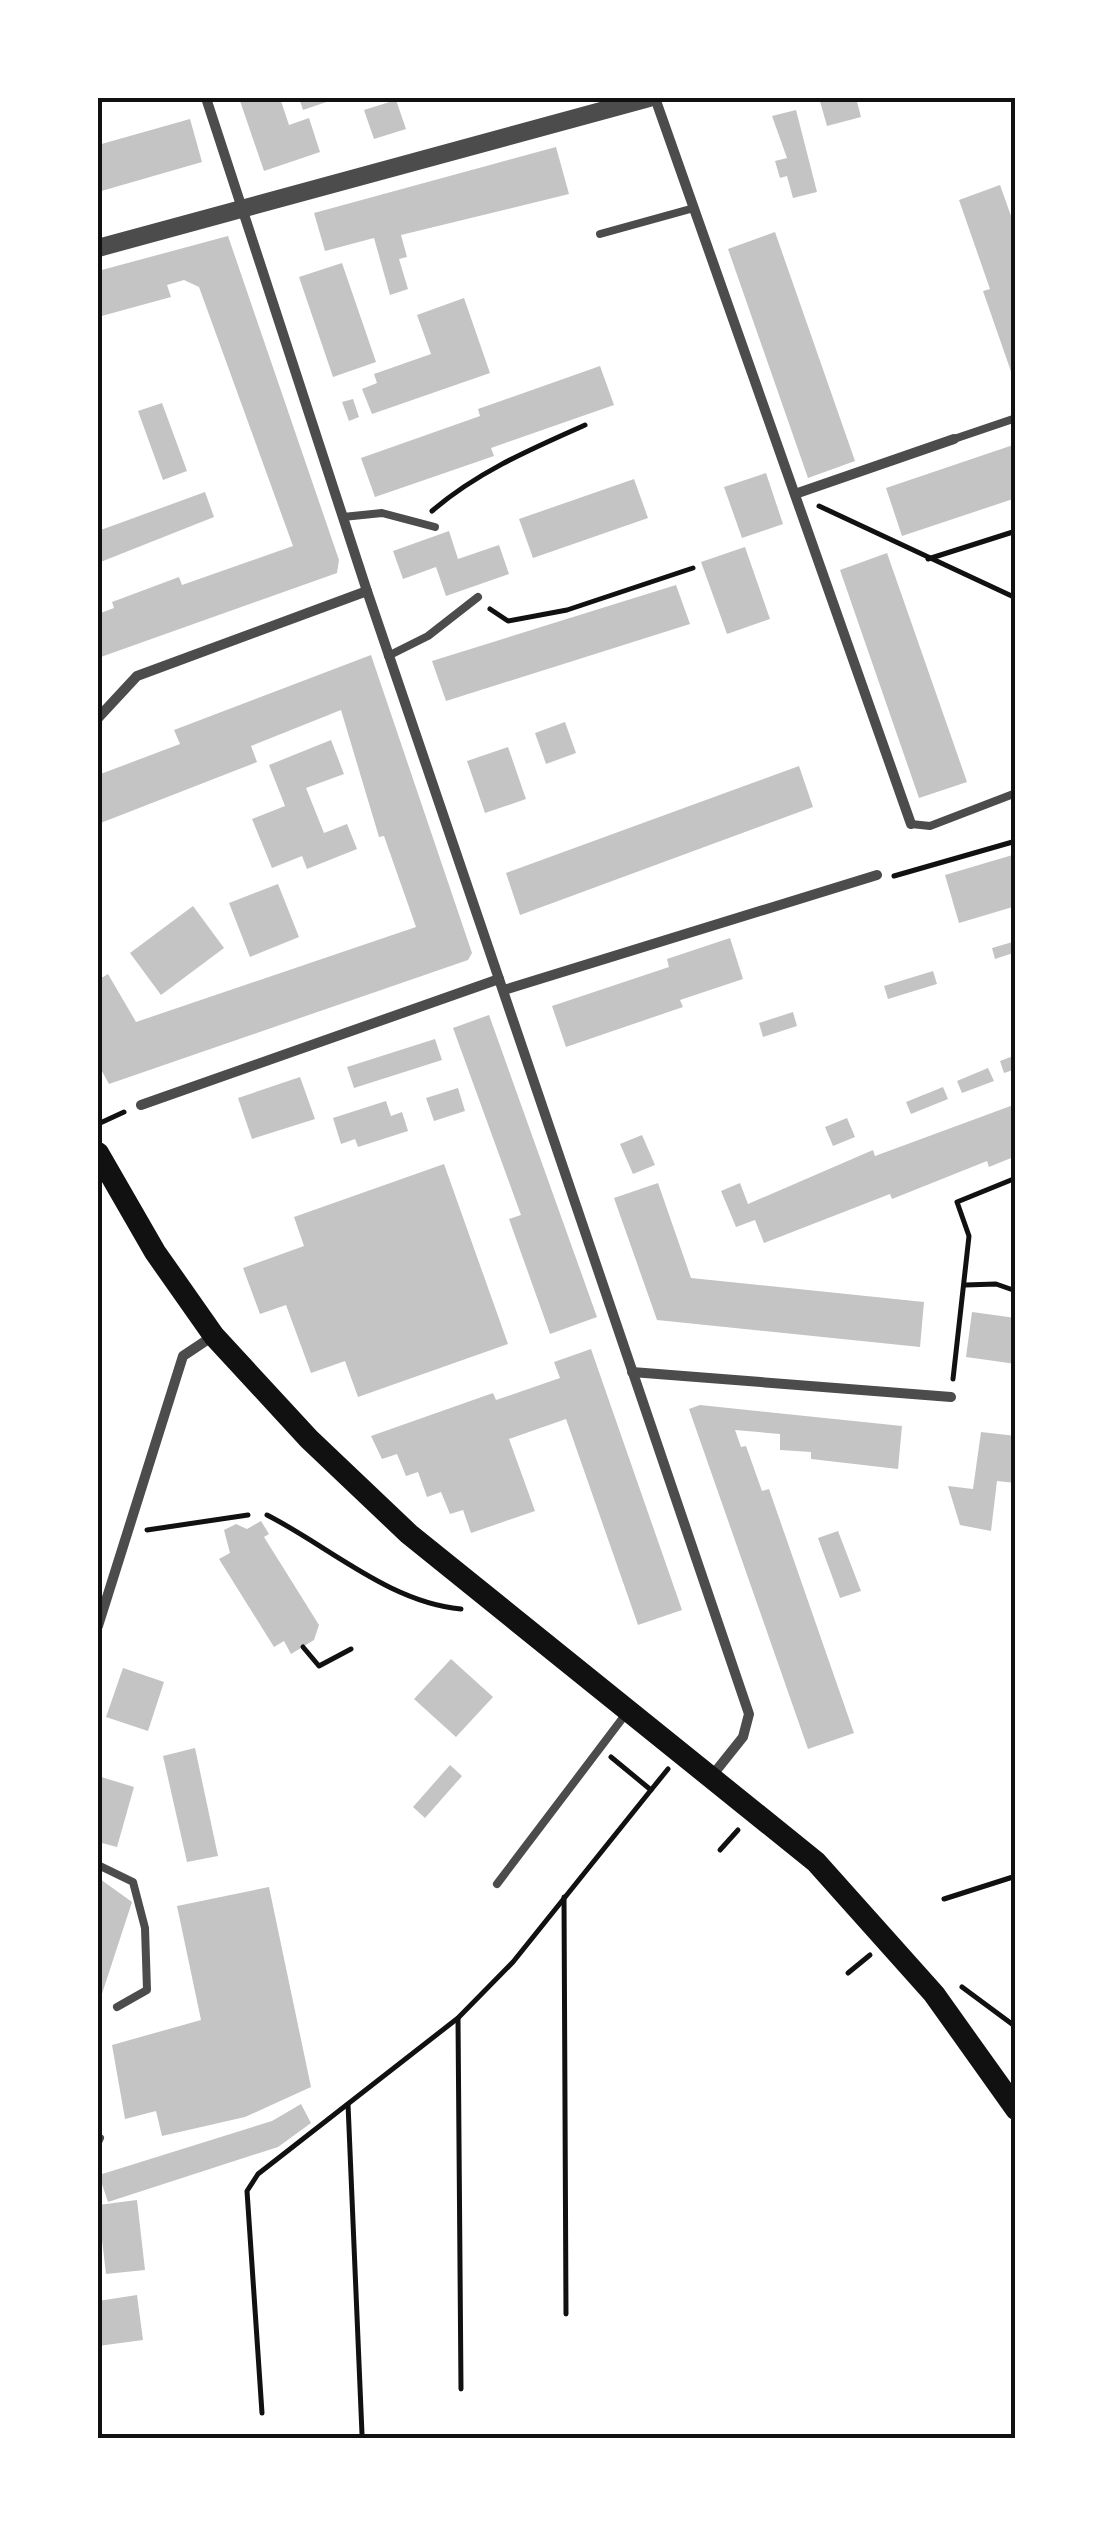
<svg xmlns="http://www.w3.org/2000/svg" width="1113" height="2536" viewBox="0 0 1113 2536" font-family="Spectral,serif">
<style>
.building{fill:#c4c4c4}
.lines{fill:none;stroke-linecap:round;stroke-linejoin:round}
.path{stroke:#111;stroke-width:5}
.service{stroke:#4c4c4c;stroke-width:8}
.minor{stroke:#4c4c4c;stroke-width:10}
.tertiary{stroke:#4c4c4c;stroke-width:18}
.primary{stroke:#111;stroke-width:22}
.neatline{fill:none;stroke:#111;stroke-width:4}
</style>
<rect width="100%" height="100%" fill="#fff"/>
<!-- building -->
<g class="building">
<polygon points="239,98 280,98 289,125 309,118 320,152 264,171"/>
<polygon points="299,98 338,98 303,110"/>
<polygon points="819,98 856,98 861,117 827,126"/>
<polygon points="396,100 406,129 374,139 364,110"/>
<polygon points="796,110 817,192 793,198 787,176 780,178 775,161 787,158 772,116"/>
<polygon points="190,119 202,162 98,192 98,145"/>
<polygon points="556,147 569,194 401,235 407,257 399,259 408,289 390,295 374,238 325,251 314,213"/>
<polygon points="1000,185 1016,230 1015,383 983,291 990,289 959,200"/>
<polygon points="775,232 855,461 808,478 728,249"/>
<polygon points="228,236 339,560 337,573 98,658 98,614 114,608 112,602 179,577 182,585 293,546 199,287 184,280 167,285 171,297 98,317 98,271"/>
<polygon points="342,263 376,362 333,377 299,277"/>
<polygon points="464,298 490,373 372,414 362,389 377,383 374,374 431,354 417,315"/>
<polygon points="600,366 614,405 491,448 494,456 375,497 361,458 480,416 478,409"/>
<polygon points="353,399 359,417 349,421 342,402"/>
<polygon points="162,403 187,471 163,480 138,411"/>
<polygon points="1016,444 1016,498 902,536 886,488"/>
<polygon points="766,473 783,524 742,538 724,487"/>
<polygon points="634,479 648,518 533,558 519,519"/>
<polygon points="205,492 214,517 98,563 98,531"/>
<polygon points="449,531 458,559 499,545 509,574 446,596 436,567 403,579 393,551"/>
<polygon points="745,547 770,619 727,634 701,562"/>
<polygon points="887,553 967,782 919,798 840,570"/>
<polygon points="676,585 690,624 446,701 432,661"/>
<polygon points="371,655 472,953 468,960 109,1084 98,1064 98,980 108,974 136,1022 416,927 384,836 379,837 341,710 251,746 257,762 98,824 98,775 180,744 174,730"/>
<polygon points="565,722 576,753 546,764 535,733"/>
<polygon points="331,740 344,774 306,788 324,833 347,824 357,849 307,869 302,856 272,868 252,819 285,806 269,765"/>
<polygon points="508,747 526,799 485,813 467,761"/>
<polygon points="799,766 813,807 520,915 506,873"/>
<polygon points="1016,854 1016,906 959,923 945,875"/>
<polygon points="278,884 299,937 250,957 229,903"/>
<polygon points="193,906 224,948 161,995 130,953"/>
<polygon points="730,938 743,979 680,1000 683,1007 566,1047 552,1006 669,967 667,959"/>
<polygon points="1016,941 1016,952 995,959 992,948"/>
<polygon points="933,971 937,984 888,999 884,986"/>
<polygon points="793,1012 797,1026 763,1037 759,1023"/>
<polygon points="489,1015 597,1317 550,1334 509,1219 521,1215 453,1028"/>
<polygon points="435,1039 442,1060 354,1088 347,1067"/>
<polygon points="1016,1055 1016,1069 1004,1073 1000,1061"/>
<polygon points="988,1068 994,1081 962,1093 957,1081"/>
<polygon points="300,1077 315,1119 252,1139 238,1098"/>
<polygon points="943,1087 948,1099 911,1114 906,1102"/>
<polygon points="458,1088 465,1111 434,1121 426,1098"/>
<polygon points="386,1101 391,1116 402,1112 408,1131 358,1147 355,1139 341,1144 333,1118"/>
<polygon points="1016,1104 1016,1156 989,1167 987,1161 892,1199 890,1194 764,1243 755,1220 736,1227 721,1191 740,1183 748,1204 873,1150 875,1156"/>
<polygon points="847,1118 855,1137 833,1146 825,1127"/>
<polygon points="642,1135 655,1165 633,1174 620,1144"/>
<polygon points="444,1164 508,1344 358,1397 345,1361 311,1373 286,1305 260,1314 243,1268 304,1246 294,1217"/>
<polygon points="658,1183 691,1278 924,1302 920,1347 657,1320 614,1198"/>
<polygon points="972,1312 1016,1318 1016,1364 966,1357"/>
<polygon points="591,1349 682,1610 638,1625 566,1419 509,1439 535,1511 471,1533 463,1510 450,1514 441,1492 427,1497 418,1472 406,1476 397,1454 382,1459 371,1436 493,1393 496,1400 560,1378 554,1362"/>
<polygon points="700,1405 902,1426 898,1469 811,1459 811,1452 780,1450 780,1434 735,1430 741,1447 746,1446 762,1491 769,1489 854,1733 808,1749 689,1409"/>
<polygon points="981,1432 1016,1436 1016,1483 997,1481 991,1531 960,1525 948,1486 973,1489"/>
<polygon points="261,1521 269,1534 264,1537 319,1625 314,1640 291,1654 284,1641 274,1647 219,1559 230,1553 224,1530 236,1524 247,1529"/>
<polygon points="838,1531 861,1591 840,1598 818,1538"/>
<polygon points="451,1659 493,1697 456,1737 414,1699"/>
<polygon points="123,1668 164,1682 148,1731 106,1717"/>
<polygon points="195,1748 218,1856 187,1862 163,1756"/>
<polygon points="450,1765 462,1776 425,1818 413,1807"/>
<polygon points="98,1776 134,1787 117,1847 98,1842"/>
<polygon points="100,1879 132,1902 98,2006 98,1886"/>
<polygon points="269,1887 311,2087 245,2117 162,2136 156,2111 125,2119 112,2045 201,2020 177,1906"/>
<polygon points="301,2104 311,2123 278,2147 108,2202 99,2175 272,2121"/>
<polygon points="137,2200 145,2270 106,2274 98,2205"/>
<polygon points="137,2295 143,2340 98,2346 98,2301"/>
</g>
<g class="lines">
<!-- path -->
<g class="path">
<polyline points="819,506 1016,598"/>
<path d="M432,511c45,-39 99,-62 153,-86"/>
<polyline points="928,559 1016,531"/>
<polyline points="490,609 508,621 567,610 693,568"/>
<polyline points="894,876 1016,841"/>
<polyline points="98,1124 124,1112"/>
<polyline points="965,1285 996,1284 1016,1291"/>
<polyline points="953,1379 969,1236 957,1202 1016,1178"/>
<path d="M267,1515c63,32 122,87 194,94"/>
<polyline points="147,1530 248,1515"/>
<polyline points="303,1647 319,1666 351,1649"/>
<polyline points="651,1790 668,1769"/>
<polyline points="720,1850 738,1830"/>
<polyline points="564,1897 566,2314"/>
<polyline points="944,1899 1016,1876"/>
<polyline points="848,1973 870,1955"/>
<polyline points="962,1987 1016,2027"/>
<polyline points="458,2018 461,2389"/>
<polyline points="348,2104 362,2434"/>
<polyline points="262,2413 247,2191 258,2174 458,2018 513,1962 651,1790 611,1757"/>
</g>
<!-- service -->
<g class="service">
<polyline points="600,234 694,208"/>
<polyline points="954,439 1016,418"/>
<polyline points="343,517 382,513 435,527"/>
<polyline points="388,656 428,636 478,597"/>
<polyline points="911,824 930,826 1016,793"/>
<polyline points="98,1865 133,1882 145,1928 147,1990 117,2007"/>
<polyline points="497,1884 625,1715"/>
<polyline points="98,2142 100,2138"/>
<polyline points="884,2438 897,2438"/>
</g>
<!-- minor -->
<g class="minor">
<polyline points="206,98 367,591 749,1714 743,1737 711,1777"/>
<polyline points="655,98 911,824"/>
<polyline points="795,494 954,439"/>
<polyline points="98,718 137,676 367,591"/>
<polyline points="504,990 877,875"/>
<polyline points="141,1105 499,979"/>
<polyline points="632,1372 951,1397"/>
<polyline points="98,1626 183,1356 213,1336"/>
</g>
<!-- tertiary -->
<polyline class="tertiary" points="98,248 649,98"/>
<!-- primary -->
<polyline class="primary" points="98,1153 155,1252 214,1336 309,1439 409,1534 816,1862 934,1994 1016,2109"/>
</g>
<!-- border -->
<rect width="1113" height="2536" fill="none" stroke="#ffffff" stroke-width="200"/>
<rect x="100" y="100" width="913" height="2336" class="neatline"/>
</svg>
